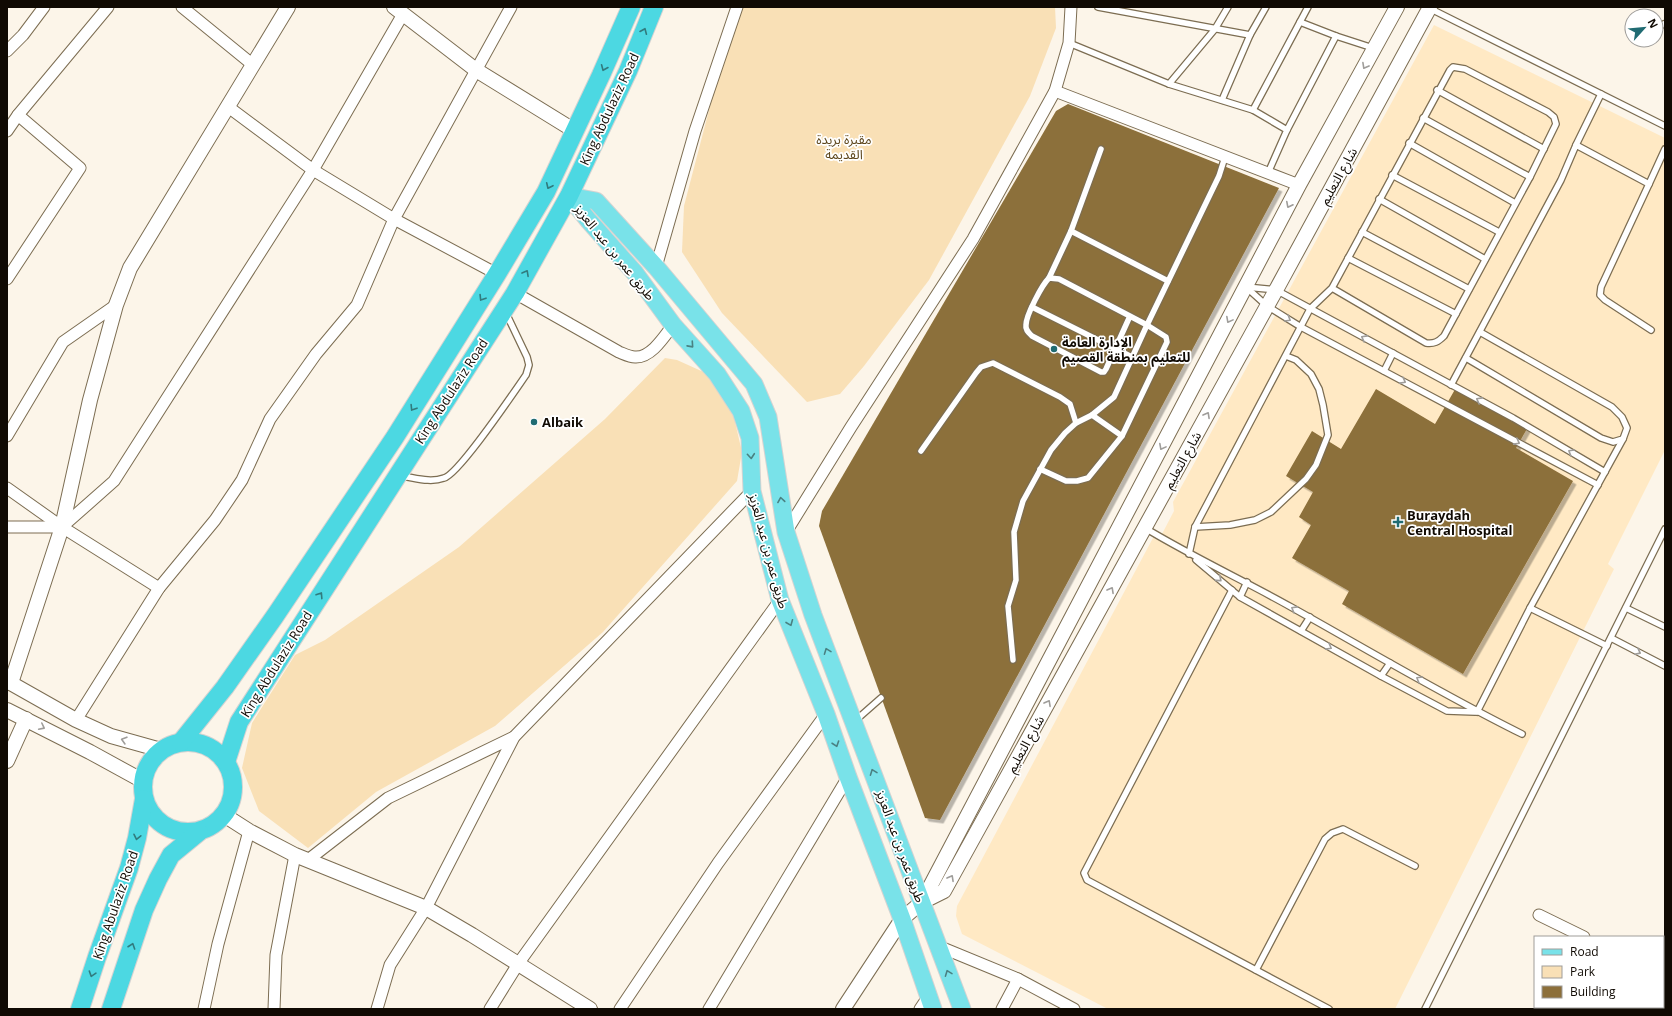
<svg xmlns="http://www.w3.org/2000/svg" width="1672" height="1016" viewBox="0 0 1672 1016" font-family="'Open Sans','Noto Sans Arabic',sans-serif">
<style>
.built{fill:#ffe9c4}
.green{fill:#f9e0b6}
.building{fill:#8c6f3a;filter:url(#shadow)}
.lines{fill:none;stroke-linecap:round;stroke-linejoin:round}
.service-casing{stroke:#7c6d52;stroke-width:8}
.minor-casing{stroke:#7c6d52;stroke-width:13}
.tertiary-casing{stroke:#7c6d52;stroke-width:16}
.primary-casing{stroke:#d4d3d2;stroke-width:19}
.trunk-casing{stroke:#d4d3d2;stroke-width:20}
.service{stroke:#fff;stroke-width:5.5}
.minor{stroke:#fff;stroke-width:11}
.tertiary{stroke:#fff;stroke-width:14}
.primary{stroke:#79e2e9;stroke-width:17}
.trunk{stroke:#4cd8e2;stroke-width:18}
.oneway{stroke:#317b7e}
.oneway2{stroke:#9f9d9a}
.oneway3{stroke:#4a8182}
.poi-dot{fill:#206b72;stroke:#fff;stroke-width:1.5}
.labels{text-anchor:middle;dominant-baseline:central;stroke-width:3.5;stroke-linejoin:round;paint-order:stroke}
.street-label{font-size:13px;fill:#100a03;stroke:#fff}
.park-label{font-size:13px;fill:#5d461c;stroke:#fff}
.poi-label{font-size:13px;font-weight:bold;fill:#100a03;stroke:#fff;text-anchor:start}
</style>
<defs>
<filter id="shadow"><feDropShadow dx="3.5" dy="3.5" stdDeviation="0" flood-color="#0004"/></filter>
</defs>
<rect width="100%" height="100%" fill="#fcf5e9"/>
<!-- built -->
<polygon class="built" points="1434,25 1665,138 1665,450 1608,564 1614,569 1395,1009 1108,1009 962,934 956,916 957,906 1154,536 1162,534 1174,511 1173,502"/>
<!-- green -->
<g class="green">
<polygon points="743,7 1055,7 1056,28 1030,96 929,280 864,366 840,394 807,402 722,313 682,252 684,206 720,68"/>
<polygon points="665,358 677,360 708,374 732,409 742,452 737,481 603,632 495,726 376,792 308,848 259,811 242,768 252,723 295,655 325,640 459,547 605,419"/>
</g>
<!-- building -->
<g class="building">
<polygon points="1068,104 1279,188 940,820 925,818 819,526 822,511 1056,111"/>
<polygon points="1457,386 1528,427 1516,448 1573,481 1463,674 1342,604 1349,591 1292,558 1311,525 1299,517 1313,492 1286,476 1312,431 1341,449 1376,389 1435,424"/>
</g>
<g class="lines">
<!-- service casing -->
<g class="service-casing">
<g id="service">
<polyline points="1098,7 1250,35 1266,7"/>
<polyline points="1429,8 1665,126"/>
<polyline points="1300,22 1336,36 1373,48"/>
<polyline points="1664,24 1665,25"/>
<polyline points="1069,43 1169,84 1215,29 1228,7"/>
<polyline points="1169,84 1253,110 1287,130 1268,173"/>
<polyline points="1437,90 1544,149"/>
<polyline points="1222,100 1250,35"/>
<polyline points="1253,110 1308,7"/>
<polyline points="1423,118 1530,177"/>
<polyline points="1287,130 1336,36"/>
<polyline points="1409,143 1515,203"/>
<polyline points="1576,145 1601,94"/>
<polyline points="1392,175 1499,232"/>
<polyline points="1649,184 1665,149"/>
<polyline points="1379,199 1485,259"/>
<polyline points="1071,231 1168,281"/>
<polyline points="1362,232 1469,289"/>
<polyline points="1348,258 1456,314"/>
<polyline points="1049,278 1071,231 1101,149"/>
<polyline points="1246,287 1276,290 1513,418 1605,472"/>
<polyline points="1246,287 1267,306 1301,327 1598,485"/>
<polyline points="1032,307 1132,357"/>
<polyline points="1466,358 1601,438 1613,442 1623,439 1627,428 1622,417 1612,407 1480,332"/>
<polyline points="1384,371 1393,353"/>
<polyline points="1451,385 1561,180 1576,145 1649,184 1601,287 1600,295 1605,300 1651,330"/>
<path d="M1092,415l30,21 45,-94 -1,-5 -19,-12 -88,-46 -10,-1c-7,7 -23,37 -23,47 -1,5 3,8 6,11l69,36h3l2,-3 24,-53"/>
<polyline points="921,451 976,373 981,367 993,363 1060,397 1070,404 1076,423"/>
<polyline points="1040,469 1066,481 1077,481 1088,478 1122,436"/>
<path d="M402,476c14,2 28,7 42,2 15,-4 70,-86 82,-103l3,-10 -2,-8 -21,-44"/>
<polyline points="1195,527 1230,525 1255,520 1271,512 1306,479 1316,465 1328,435 1323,405 1319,389 1311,374 1296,360 1286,356"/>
<path d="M1145,528c48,29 98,52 146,79 77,43 152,88 231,127"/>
<path d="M1189,554l6,-27 115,-218 22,-21 118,-218 3,-3 12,2 83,43 6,5 2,7 -26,53 -86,159c-6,6 -10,8 -18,7l-94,-55"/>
<polyline points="1196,560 1240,597 1381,676 1447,711 1475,712"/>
<polyline points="1232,590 1084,873 1087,880 1329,1009"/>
<polyline points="1240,597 1247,582"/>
<polyline points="1530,608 1607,646"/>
<polyline points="1626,608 1665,627"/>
<polyline points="1301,631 1310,617"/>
<polyline points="1611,638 1665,666"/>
<polyline points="1013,660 1008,606 1016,580 1014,532 1023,501 1051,450 1065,433 1076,423 1092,415 1114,397 1147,325 1219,176 1225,157"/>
<polyline points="1381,676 1390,663"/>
<polyline points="1477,712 1530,608 1623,439"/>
<polyline points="856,720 881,698"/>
<polyline points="1256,970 1325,839 1332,833 1343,829 1415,866"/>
<polyline points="1425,1009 1665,529"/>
</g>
</g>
<!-- minor casing -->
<g class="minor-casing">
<g id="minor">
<polyline points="182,7 253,65"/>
<polyline points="7,51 23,35 44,7"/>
<polyline points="1055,91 1299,185"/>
<polyline points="227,106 313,170 394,219 497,274"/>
<polyline points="7,131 18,115 108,7"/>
<polyline points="656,267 695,131 737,7"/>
<polyline points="7,279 80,168 18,115"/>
<path d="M515,293l104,59c5,2 11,5 16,5 16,1 29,-20 38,-32"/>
<polyline points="7,436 63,342 116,305"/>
<polyline points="7,488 62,527 159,588"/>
<polyline points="7,527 62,527 114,481 313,170 403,14"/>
<polyline points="786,532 851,427 973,239 1055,91 1069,43 1071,7"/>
<polyline points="76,720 159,588 215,520 242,480 270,419 316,354 357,305 394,219 511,7"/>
<polyline points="308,860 388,798 514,737"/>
<polyline points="1539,915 1584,937"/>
<polyline points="938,946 1018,979 1074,1009"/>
<polyline points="1663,979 1665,980"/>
<polyline points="204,1009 218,944 249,831"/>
<polyline points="274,1009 276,955 295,855"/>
<polyline points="377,1009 390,965 426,908 514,737 752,491"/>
<polyline points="490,1009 518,964 780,600"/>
<polyline points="620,1009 718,863 826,714"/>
<polyline points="709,1009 848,777"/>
<polyline points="920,1009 928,997"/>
<polyline points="1002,1009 1018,979"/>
<polyline points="1603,1009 1604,1007"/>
</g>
</g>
<!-- tertiary casing -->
<g class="tertiary-casing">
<g id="tertiary">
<polyline points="394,7 476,70 575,131"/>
<polyline points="7,681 76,720 111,736 161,750"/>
<polyline points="11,683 62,527 90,400 116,305 130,268 288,7"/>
<polyline points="7,710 90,752 143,781"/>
<polyline points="7,761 26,719"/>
<polyline points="224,815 249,831 295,855 426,908 472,935 590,1009"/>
<polyline points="922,902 1299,185 1397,7"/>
<polyline points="843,1009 902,919 922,902 944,891 1276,290 1430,7"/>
</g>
</g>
<!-- primary casing -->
<g class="primary-casing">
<g id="primary">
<polyline points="569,196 596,201 656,267 754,384 768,417 786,532 813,615 962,1009"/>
<polyline points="569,196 589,221 635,273 673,325 717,374 741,411 750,438 752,491 780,600 826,714 848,777 902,919 933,1009"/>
</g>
</g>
<!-- trunk casing -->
<g class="trunk-casing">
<g id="trunk">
<circle cx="188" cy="787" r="45"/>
<polyline points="181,742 225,687 275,616 395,437 497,274 546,192 601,75 631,7"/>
<polyline points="226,762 239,722 515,293 569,196 628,71 654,7"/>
<polyline points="80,1009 97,957 129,868 137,838 144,799"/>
<polyline points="111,1009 144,910 158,879 171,855 199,832"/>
</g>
</g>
<!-- service -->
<use href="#service" class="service"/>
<!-- minor -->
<use href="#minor" class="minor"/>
<!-- tertiary -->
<use href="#tertiary" class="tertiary"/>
<!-- primary -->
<use href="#primary" class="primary"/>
<!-- trunk -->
<use href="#trunk" class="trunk"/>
</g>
<!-- one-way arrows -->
<defs><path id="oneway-chevron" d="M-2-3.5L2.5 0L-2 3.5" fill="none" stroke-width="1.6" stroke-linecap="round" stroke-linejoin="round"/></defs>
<g class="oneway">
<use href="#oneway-chevron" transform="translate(644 31) rotate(-67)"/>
<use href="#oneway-chevron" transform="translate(604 68) rotate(113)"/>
<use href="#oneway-chevron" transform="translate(549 186) rotate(115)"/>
<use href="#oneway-chevron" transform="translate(526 273) rotate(-61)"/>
<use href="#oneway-chevron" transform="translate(482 298) rotate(122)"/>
<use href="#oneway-chevron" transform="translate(413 408) rotate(122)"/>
<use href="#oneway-chevron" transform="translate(320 595) rotate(-57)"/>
<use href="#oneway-chevron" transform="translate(137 837) rotate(102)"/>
<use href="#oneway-chevron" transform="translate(132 946) rotate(-71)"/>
<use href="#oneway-chevron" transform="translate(92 974) rotate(108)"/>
</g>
<g class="oneway2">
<use href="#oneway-chevron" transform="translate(1365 66) rotate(119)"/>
<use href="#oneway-chevron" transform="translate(1289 205) rotate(117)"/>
<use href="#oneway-chevron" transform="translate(1288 319) rotate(31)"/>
<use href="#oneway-chevron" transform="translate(1229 320) rotate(118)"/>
<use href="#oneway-chevron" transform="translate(1364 338) rotate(-152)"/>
<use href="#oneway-chevron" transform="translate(1403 381) rotate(28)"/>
<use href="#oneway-chevron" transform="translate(1479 400) rotate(-152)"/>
<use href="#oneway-chevron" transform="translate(1207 415) rotate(-61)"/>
<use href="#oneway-chevron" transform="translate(1517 442) rotate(28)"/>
<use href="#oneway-chevron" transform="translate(1162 447) rotate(118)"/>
<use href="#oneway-chevron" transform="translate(1571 452) rotate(-149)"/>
<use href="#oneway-chevron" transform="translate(1219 579) rotate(40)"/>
<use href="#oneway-chevron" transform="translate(1111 590) rotate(-61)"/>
<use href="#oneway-chevron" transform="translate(1294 609) rotate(-151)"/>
<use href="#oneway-chevron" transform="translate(1329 647) rotate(29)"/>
<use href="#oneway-chevron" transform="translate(1638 652) rotate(27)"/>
<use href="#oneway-chevron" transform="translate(1419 679) rotate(-150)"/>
<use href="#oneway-chevron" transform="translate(1048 703) rotate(-61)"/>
<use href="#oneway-chevron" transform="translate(42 727) rotate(27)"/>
<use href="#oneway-chevron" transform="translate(124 740) rotate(-164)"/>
<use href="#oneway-chevron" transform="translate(951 878) rotate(-61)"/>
</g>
<g class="oneway3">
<use href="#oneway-chevron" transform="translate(691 345) rotate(48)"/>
<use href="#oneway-chevron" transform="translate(751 456) rotate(85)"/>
<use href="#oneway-chevron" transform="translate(781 500) rotate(-99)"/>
<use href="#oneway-chevron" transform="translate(790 623) rotate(68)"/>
<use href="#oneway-chevron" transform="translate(827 651) rotate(-111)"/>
<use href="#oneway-chevron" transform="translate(836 744) rotate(71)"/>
<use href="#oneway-chevron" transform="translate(873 772) rotate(-111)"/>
<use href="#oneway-chevron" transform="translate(948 973) rotate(-111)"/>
</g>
<!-- markers -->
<g class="poi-dot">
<circle cx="1054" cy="349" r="4"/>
<circle cx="534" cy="422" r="4"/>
<path d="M1396 516h4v4h4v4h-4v4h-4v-4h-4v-4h4z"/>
</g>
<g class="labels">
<!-- street labels -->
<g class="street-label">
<text transform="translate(609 109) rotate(-65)">King Abdulaziz Road</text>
<text transform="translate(1338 176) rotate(-61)">شارع التعليم</text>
<text transform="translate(615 252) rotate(51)">طريق عمر بن عبد العزيز</text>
<text transform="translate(451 391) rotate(-57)">King Abdulaziz Road</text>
<text transform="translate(1182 460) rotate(-61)">شارع التعليم</text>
<text transform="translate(769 551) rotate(75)">طريق عمر بن عبد العزيز</text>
<text transform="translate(276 664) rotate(-58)">King Abdulaziz Road</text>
<text transform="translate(1025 744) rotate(-61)">شارع التعليم</text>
<text transform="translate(901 846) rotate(70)">طريق عمر بن عبد العزيز</text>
<text transform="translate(115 905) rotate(-71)">King Abulaziz Road</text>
</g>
<!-- park labels -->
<g class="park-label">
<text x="844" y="139">مقبرة بريدة<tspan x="844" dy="15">القديمة</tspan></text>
</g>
<!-- poi labels -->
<g class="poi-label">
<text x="1062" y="342">الإدارة العامة<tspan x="1062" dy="15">للتعليم بمنطقة القصيم</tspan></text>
<text x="542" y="422">Albaik</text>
<text x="1407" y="515">Buraydah<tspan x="1407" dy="15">Central Hospital</tspan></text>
</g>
</g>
<!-- border -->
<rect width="1672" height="1016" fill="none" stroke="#100a03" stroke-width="16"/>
<!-- legend -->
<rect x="1534" y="936" width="130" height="72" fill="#ffffff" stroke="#9f9d9a"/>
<rect x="1542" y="949" width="20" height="6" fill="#79e2e9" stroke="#9f9d9a"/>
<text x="1570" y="956" font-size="12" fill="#100a03">Road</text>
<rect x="1542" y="966" width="20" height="12" fill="#f9e0b6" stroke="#9f9d9a"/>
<text x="1570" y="976" font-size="12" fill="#100a03">Park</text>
<rect x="1542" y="986" width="20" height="12" fill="#8c6f3a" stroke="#9f9d9a"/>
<text x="1570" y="996" font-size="12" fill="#100a03">Building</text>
<!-- north arrow -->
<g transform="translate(1644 28) rotate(63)"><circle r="19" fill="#ffffff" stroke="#9f9d9a"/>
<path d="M0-3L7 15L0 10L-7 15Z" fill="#206b72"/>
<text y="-6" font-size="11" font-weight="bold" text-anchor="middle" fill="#100a03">N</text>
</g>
</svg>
